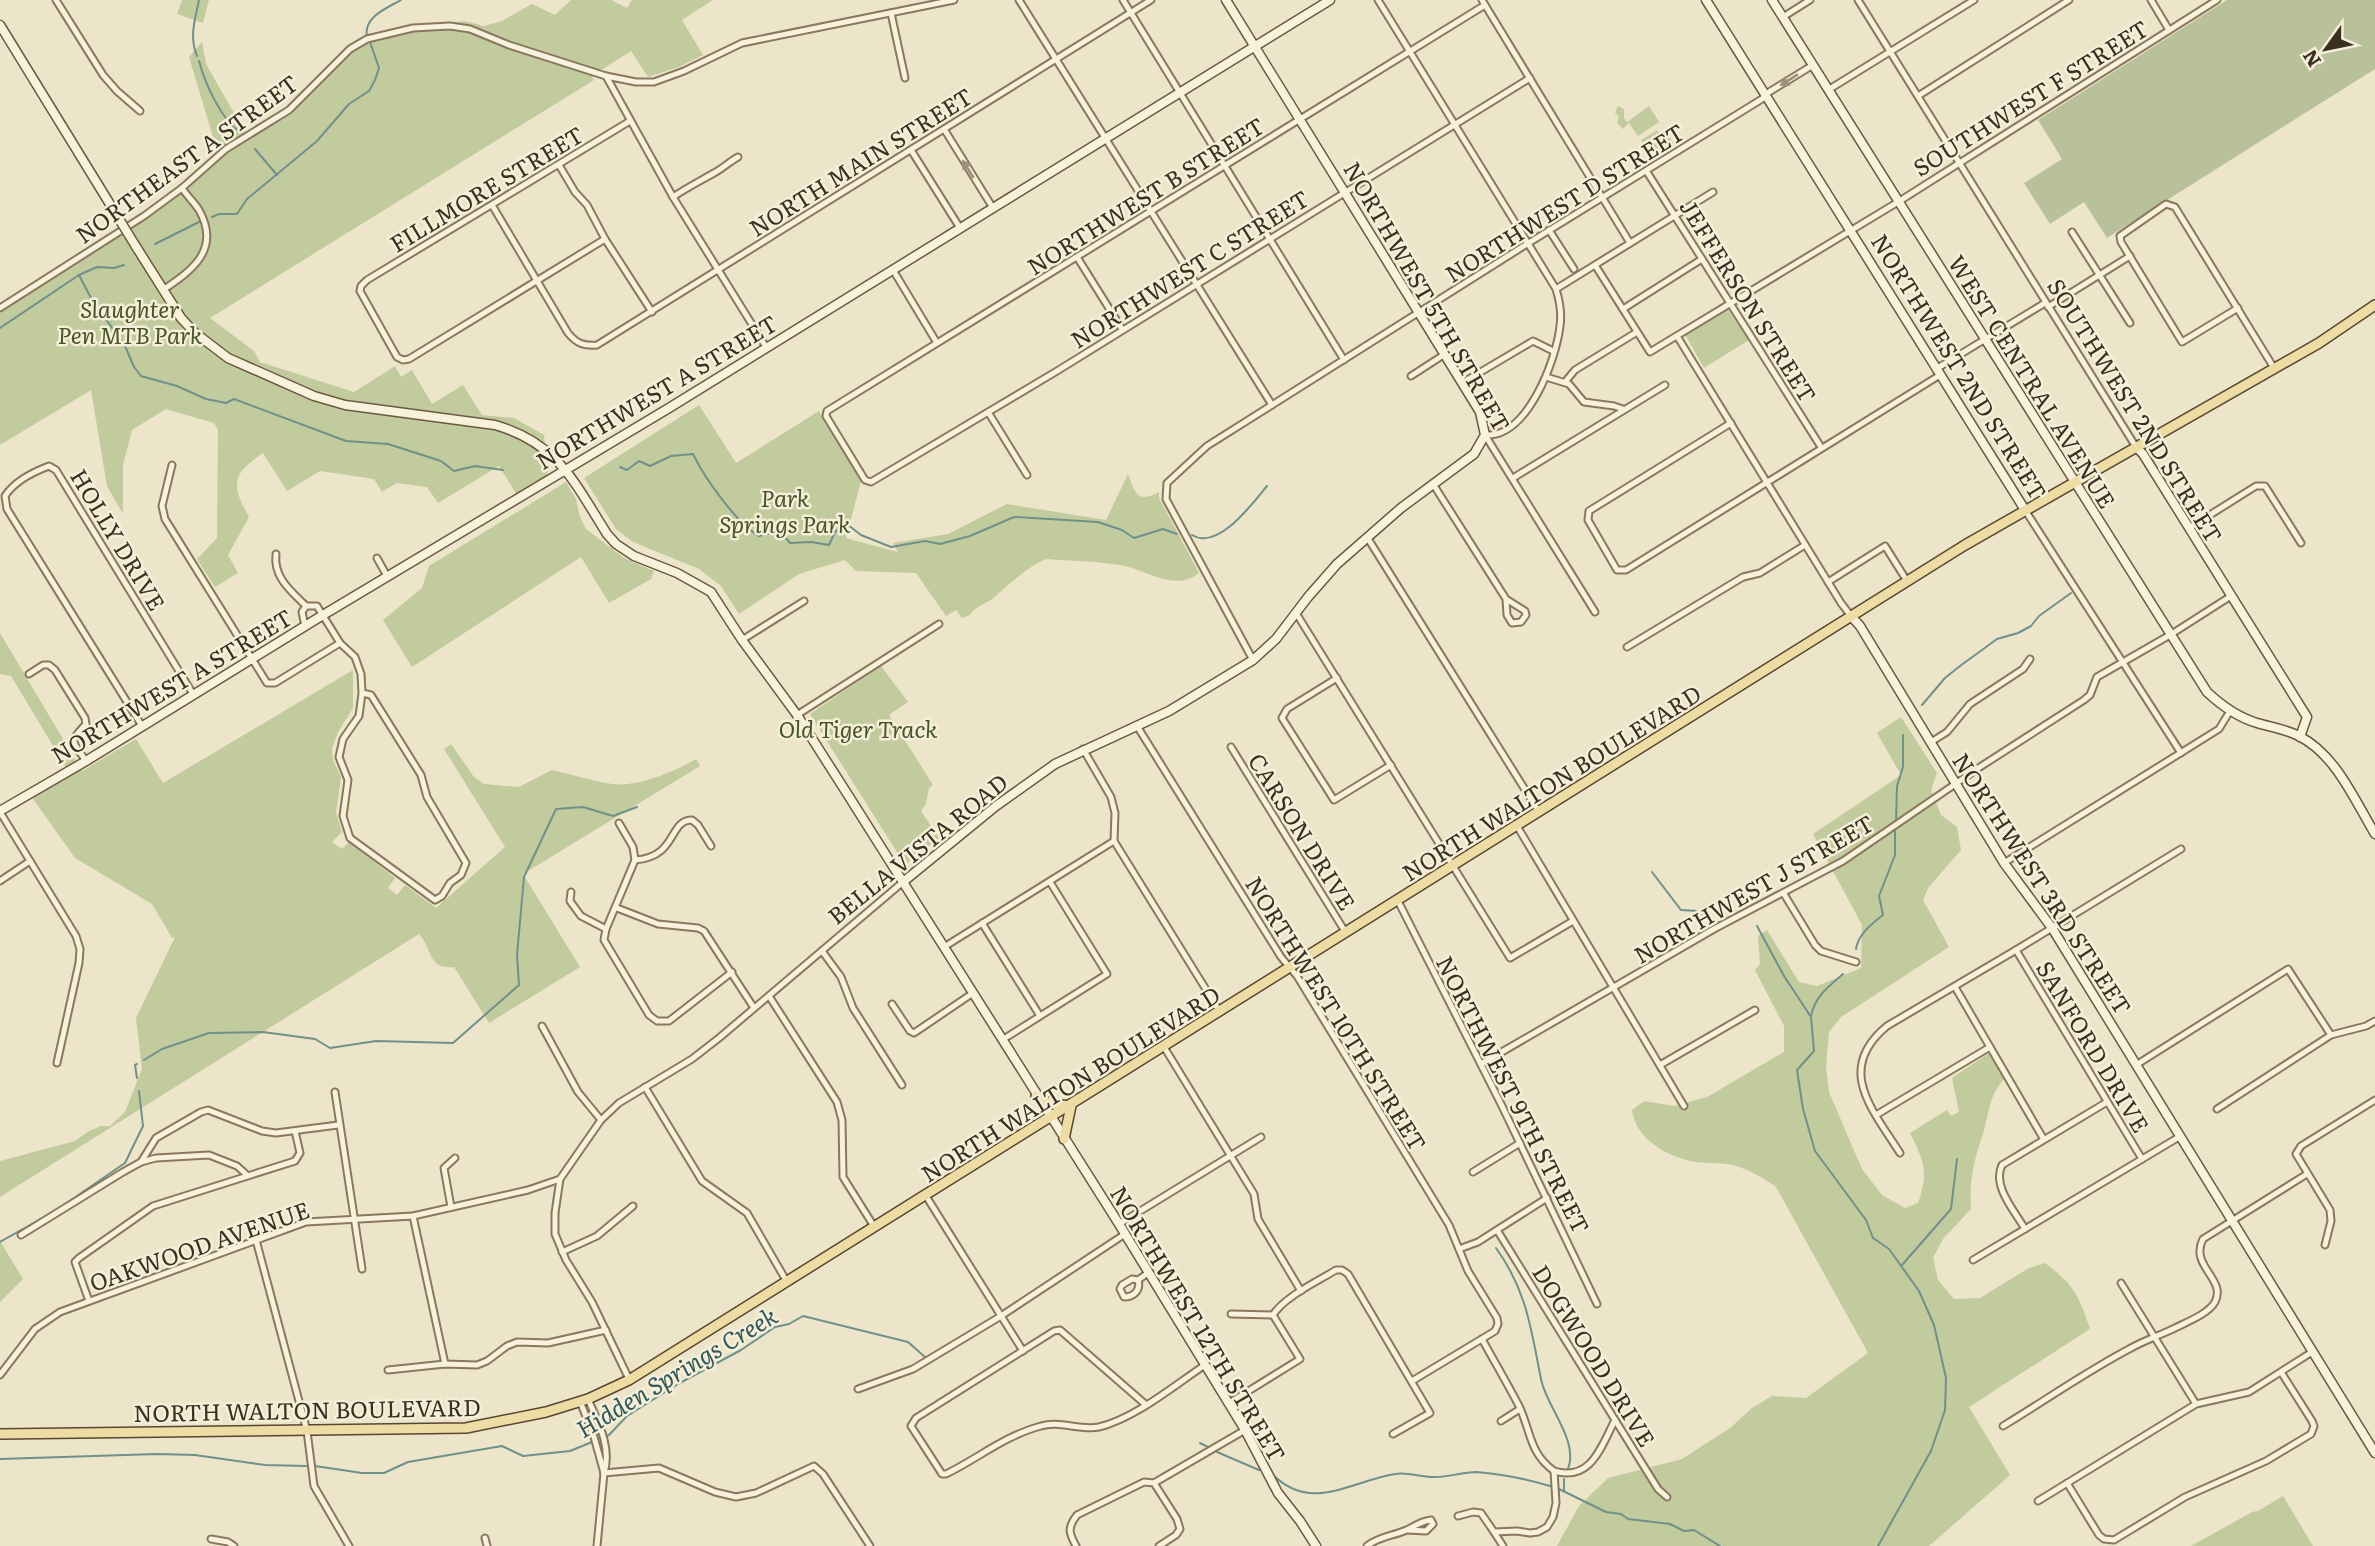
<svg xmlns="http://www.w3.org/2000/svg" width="2375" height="1546" viewBox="0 0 2375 1546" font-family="Literata,serif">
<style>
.green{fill:#c2cb9d}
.cemetery{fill:#b9c19b}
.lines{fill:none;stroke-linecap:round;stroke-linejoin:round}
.stream{stroke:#70908a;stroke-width:2}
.street-casing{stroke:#89785e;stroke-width:9}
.secondary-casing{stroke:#6b5941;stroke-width:11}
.primary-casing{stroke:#574632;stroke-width:12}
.street{stroke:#f8f1dc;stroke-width:5}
.secondary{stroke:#f8f1dc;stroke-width:8}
.primary{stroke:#eddca3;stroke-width:9}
.secondary-bridge-casing{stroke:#6b5941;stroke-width:11;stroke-linecap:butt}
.secondary-bridge{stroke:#f8f1dc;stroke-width:8}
.oneway{fill:#99907e}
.labels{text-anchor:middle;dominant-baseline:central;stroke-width:5;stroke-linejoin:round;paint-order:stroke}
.street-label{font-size:23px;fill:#3a2f21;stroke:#f5eed8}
.park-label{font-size:23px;font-style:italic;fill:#475529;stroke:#f5eed8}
.water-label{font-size:24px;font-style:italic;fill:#315859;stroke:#f5eed8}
</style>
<rect width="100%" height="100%" fill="#ede5c9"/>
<!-- green -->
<g class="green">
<polygon points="182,0 209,0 203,23 177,14"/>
<path d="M571,0h40l16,8 5,-8h81l-31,20 21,35 -24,12 -31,10 -17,-26 -39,25 2,4 -384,238 44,33 6,11 94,30 41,-26 6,11 11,-7 20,34 31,-19 19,30 32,3 30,17 4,41 -31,19 -18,-29 -61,37 -11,-16 -30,-4 -15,9 -8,-13 -54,-8 -33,20 -24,-38c-32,22 -32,31 -14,64l-21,38 10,18 -23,14 -18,-28 20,-21 1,-108 -4,-7 -48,-14 -34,21 -9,35v49l-16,-28 -16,-96 -91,55v-133l112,-73 79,-63 4,5 1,-4 27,-23 -10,-17 -24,-80 13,-15 4,22 41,72 42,-27 66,-63 37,-16 72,-9 20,5 18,-5 30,-17 23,11z"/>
<polygon points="1618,106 1624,109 1624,118 1627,122 1649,106 1659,122 1638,136 1629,123 1623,129 1617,123 1619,116 1615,113"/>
<polygon points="1657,130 1663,138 1668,135 1674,144 1648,159 1643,151 1646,148 1641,140"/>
<polygon points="1727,308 1749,340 1704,368 1685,334"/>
<path d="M699,405l37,58 83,-52 42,70 -15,57 52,14 -5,-9 55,-9 59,-30 99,16 22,-46c7,19 9,30 31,18v6l40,75c-26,20 -52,-4 -79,-8 -24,-4 -49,-4 -73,-6 -15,5 -39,25 -50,36 -9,9 -20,9 -27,20l-8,3 -6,-8 -10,6 -30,-43 -60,-2 -11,-11 -46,14 -60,40 -18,-28 -22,-17 -66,-27 -17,-13 -32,-51z"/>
<polygon points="566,482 576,499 580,517 586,529 624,558 654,571 651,579 609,603 581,557 412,667 383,620 422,588 429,566"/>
<path d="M0,633l82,138 54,-32 27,44 190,-113v38l-15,24 -6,17 1,11 8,17 -5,36 6,19 -10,10 10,7 7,-7 46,36 -7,10 9,7 8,-10 31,23 69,-61 -61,-98 7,-5 23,33 10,7 35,3 33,-17c20,4 40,11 60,14 26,3 61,-12 84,-25l4,7 -177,108 57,93 -91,56 -35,-56c-26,3 -21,-17 -35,-33l-419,263v-36l75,-20 14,-10 12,-5h9l15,-14 17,-43 -6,-51 39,-81 -3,1 -20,-34 -77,-46 -44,-62 39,-22 -59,-98 -11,-2z"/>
<polygon points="881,666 908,702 889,715 933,785 929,788 926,804 921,811 939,838 905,865 810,714"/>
<path d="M1901,717l36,56 -6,17 10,25 16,12 4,23 -33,38 -5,12 26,47 -108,70 -12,15 -3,34 3,26 33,77 20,26 23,13 13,-5c11,-31 6,-42 -8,-70l37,-23 4,6 8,-4 -7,-34 37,-25 15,26c-15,17 -15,34 -21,55 -9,25 -14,48 -12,75l-28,30 -10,19 5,22 16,19 26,-1 49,-30 16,-5c28,21 34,32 45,66l-121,78 41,68 -81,71h-372l22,-40 29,-28 74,-19 48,-31 22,-20 20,-12 34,2 62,-45 -92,-166c-14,-10 -26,-17 -43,-22 -14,-3 -29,-1 -43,-4 -26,-7 -54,-22 -58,-51l12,-9 30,5 33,-9 77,-45v-26l-29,-56 5,-6 -2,-28 9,-6 32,52 18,4 44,-18 1,-43 -49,-91 88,-59 -24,-42z"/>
<polygon points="0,1241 23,1279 0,1302"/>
<polygon points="2283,1496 2313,1546 2191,1546 2252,1512 2258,1511"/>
</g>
<!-- cemetery -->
<polygon class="cemetery" points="2227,0 2375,0 2375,69 2107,238 2084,202 2050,224 2024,183 2062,159 2038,120"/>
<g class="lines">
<!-- stream -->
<g class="stream">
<path d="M367,37c-4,-20 20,-29 34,-37"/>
<path d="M197,56c-8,-19 -2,-37 2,-56"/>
<path d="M199,61c6,22 22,59 42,72"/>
<polyline points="255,149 277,175"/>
<polyline points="212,217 219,214 237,214 247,199 317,141 349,104 369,91 375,80 379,68 370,42"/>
<polyline points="155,244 199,222"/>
<polyline points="79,275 91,298 125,346 134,367 141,376 177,386 206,399 226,403 234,399 346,441 388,444 441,461 454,471 475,466 503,470"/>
<polyline points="0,328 79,275 97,267 114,268 124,265"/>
<path d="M620,467l7,3 12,-9 11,5 21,-10 22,-2c11,23 44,70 66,82 12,-4 23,-5 31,7l21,-1 18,3 6,-13 13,-7 13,10 30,12 34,-6 15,3 30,-8 44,-19 84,5 24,8 12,8 29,-9 14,5"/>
<path d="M1192,535c26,16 60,-31 75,-49"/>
<polyline points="1922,705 1945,678 1960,666 1997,639 2018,633 2031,626 2039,616 2071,593"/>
<polyline points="1896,821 1897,786 1903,767 1903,735"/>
<polyline points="1652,872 1681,910 1698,911 1710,920"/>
<polyline points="1757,926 1784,976 1811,1017 1814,1051 1797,1070 1803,1109 1815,1151 1866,1220 1873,1238 1889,1249 1919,1291 1934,1325 1946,1378 1945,1410 1931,1451 1878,1546"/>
<path d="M1856,949c2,-14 15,-25 27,-34l-4,-19 16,-41v-24"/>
<path d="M1811,1016c4,-20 17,-29 32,-42"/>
<polyline points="144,1060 162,1049 209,1033 263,1032 315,1039 330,1048 376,1041 453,1043 519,985 517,955 524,877 556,809 583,807 613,816 637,807"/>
<polyline points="137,1078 135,1065 137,1064"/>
<polyline points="0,1242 55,1211 125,1163 143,1126 139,1091"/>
<path d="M1496,1248c31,43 35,81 45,131 5,28 40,63 26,92"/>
<polyline points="1902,1265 1951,1209 1957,1159"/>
<polyline points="597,1439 609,1435 627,1416 678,1384 741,1350 775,1327 789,1324 803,1316 908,1342 925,1357"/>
<polyline points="1200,1443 1208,1447"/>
<polyline points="1217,1452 1259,1470"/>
<polyline points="0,1459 157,1454 195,1455 265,1465 306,1466"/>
<polyline points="315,1466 362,1473 384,1473 408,1462 502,1446 523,1456 570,1451 592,1442"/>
<path d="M1273,1475c39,38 78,6 122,-1 13,-2 25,3 38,3 14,1 28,-5 43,-5 24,2 51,7 74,14"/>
<polyline points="1559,1489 1606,1512 1621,1514 1628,1519 1670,1524 1684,1531 1694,1530 1720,1546"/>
<polyline points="1564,1491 1564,1479"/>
</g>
<!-- street casing -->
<g class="street-casing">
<g id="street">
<polyline points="56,0 103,75 117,91 140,111"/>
<polyline points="1019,0 1272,405"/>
<polyline points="1123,0 1344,360"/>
<path d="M1378,0l178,289c4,13 6,24 4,37 -4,35 -33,112 -75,109"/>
<polyline points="1482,0 1630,243"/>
<polyline points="1858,0 2136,447"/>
<polyline points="2151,0 2169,30"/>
<polyline points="1485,5 827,411 826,416 865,480 871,482 1057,371 1530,78"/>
<polyline points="891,13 905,78"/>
<polyline points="1783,17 1810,0"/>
<polyline points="606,76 673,197 766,347"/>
<polyline points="1828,90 1974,0"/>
<polyline points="1918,96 2069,0"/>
<polyline points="944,129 993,208"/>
<polyline points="911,150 960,228"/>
<polyline points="559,165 575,192 587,205 605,239 652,312"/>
<polyline points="1647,172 1821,447"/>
<path d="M673,197c13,-9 27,-16 41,-24 8,-4 15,-11 24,-16"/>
<path d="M492,205l76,128c9,11 16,13 29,12l554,-345"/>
<polyline points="1549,230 1574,269"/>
<polyline points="2072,232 2130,323"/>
<polyline points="605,239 409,359 403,360 397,357 360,291 361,286 367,280 630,121"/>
<polyline points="1077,257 1122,329"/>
<polyline points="1595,265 1650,352 1898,202 2217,0"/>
<polyline points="893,270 937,343"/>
<polyline points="1556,289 1713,192"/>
<path d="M163,290c30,-20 58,-41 36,-80 -5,-8 -12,-14 -17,-22"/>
<polyline points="2048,307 2130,256"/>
<polyline points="0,308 144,216 182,188 226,149 289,110 350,49 367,39 413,28 450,26 470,29 509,45 606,76 636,82 654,82 684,71 742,43 954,0"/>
<polyline points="2238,308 2182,342 2121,242 2120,236 2166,204 2175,207 2274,368"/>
<polyline points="1623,309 1702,259"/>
<polyline points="1677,336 1841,603 1851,616"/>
<polyline points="1936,369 2045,303"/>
<polyline points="1411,376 1445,354"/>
<polyline points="1546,377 1569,384 1584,402 1614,406 1623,409"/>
<polyline points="1565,382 1575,370 1637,332"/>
<polyline points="1462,383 1533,341 1553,351"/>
<polyline points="988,412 1027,475"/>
<polyline points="1731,423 1589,511 1588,520 1617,570 1626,570 1940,375"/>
<polyline points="1485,435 1595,612"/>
<polyline points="172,465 162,506 165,519 267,683 275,683 340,643"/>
<polyline points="1513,478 1665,385"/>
<polyline points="1433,484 1506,599 1507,615 1512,623 1521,622 1526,615 1525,611 1506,599"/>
<polyline points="2025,510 2181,753"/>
<polyline points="2189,528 2256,486 2265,486 2301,543"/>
<polyline points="1367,537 1539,812"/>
<path d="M276,554c-3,23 15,37 30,52"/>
<polyline points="377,558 387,576"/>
<polyline points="1828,582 1885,546 1907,581"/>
<polyline points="1296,613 1510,958 1573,921"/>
<polyline points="305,626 302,612 306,606 317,606 340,643 355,657 361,674 362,693 359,716 343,739 339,757 348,780 343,816 350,838 435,900 442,896 450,883 461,875 466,863 427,797 421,775 371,695 362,693"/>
<polyline points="742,640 804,601"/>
<polyline points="1627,647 1743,577 1760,573 1805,545"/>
<polyline points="1253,660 1166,499 1167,483 1207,446 1527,244 1762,99 1769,92 1813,65"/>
<path d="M29,674l14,-9h6l6,5 30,48 1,6c-17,19 -15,15 0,37"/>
<polyline points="1337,678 1287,709 1282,718 1334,800 1391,765"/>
<polyline points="797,715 939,624"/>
<path d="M142,726l-135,-217 -2,-13c9,-14 28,-24 44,-30l7,4 137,224"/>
<polyline points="1137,726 1281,957 1297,976 1449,1225 1468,1271 1497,1318 1498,1324 1495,1331 1412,1381"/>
<polyline points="1931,742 1947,732 1970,704 2023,669 2030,659"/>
<polyline points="1231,747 1346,933"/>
<polyline points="1083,749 1111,797 1115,813 1114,841 1220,1012"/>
<polyline points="0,812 76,936 80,949 79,963 57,1063"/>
<polyline points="619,823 633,847 635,860 606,929 604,940 649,1015 657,1021 669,1021 732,972"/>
<polyline points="1517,826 1684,1106"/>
<path d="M635,860c43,-3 33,-40 57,-40l6,5 13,21"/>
<polyline points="2004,863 2219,729 2230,711"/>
<polyline points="0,881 30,861"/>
<polyline points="571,892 570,901 581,916 606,929"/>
<polyline points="1784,894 1815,945 1821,951 1856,962"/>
<polyline points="1398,901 1501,1104 1597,1304"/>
<polyline points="617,908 658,924 698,928 704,931 754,1008"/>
<polyline points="982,923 1040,1016"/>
<polyline points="944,947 1114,841"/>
<polyline points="2016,950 2142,1159"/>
<polyline points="822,951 841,977 853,1008 902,1085"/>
<polyline points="1955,987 2043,1138"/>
<polyline points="769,996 837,1102 842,1120 843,1177 875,1228"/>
<polyline points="892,1004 910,1031 914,1033 973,993"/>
<polyline points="542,1026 578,1092 601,1120"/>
<polyline points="1002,1040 1107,974 1050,882"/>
<polyline points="1164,1047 1254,1194 1258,1219 1301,1291"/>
<polyline points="1481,1064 1714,929 1843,861 1983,765 2084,700 2090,695 2097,677 2170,635 2231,596"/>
<polyline points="1660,1065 1755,1010"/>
<polyline points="2136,1065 2288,969 2331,1035"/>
<polyline points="645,1087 702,1181 747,1213 787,1282"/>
<polyline points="335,1092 362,1269"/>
<polyline points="2217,1109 2331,1035 2366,1026 2375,1021"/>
<polyline points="1876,1115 1990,1047"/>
<path d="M1900,1153c-28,-44 -65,-84 -13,-127l129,-76 165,-101"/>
<polyline points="141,1162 156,1138 201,1112 208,1110 262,1131 276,1133 338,1125"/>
<polyline points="1473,1172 1520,1143"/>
<polyline points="926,1196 1023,1351"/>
<polyline points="451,1207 444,1168 455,1158"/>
<polyline points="413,1216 445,1364"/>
<polyline points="1119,1224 1261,1137"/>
<path d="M2025,1229c-11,-19 -33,-43 -23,-64l105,-63"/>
<polyline points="1497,1230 1658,1489 1667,1497"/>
<polyline points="21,1235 123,1172 141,1162 156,1158 209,1155 237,1166 247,1175"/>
<polyline points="256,1240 307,1431 314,1486 349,1546"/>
<polyline points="2325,1245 2331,1221 2330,1210 2296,1154 2301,1146 2375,1100"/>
<polyline points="1459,1249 1478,1242 1547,1198"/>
<polyline points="562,1252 597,1236 633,1206"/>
<polyline points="1973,1260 2179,1137"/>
<path d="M1138,1280c3,10 -4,17 -14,17l-4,-8 2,-4 10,-6 6,1 10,-7"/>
<polyline points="2121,1283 2196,1404"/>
<polyline points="89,1301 75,1262 79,1258 153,1206 295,1161 300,1153 295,1131"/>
<polyline points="1231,1314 1273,1315"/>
<polyline points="388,1370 445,1364 477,1365 487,1361 507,1346 517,1342 548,1343 606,1330"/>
<polyline points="0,1375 35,1329 60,1312 306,1222 413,1216 528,1190 560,1179"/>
<polyline points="629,1379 592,1302 566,1260 555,1234 555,1213 560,1179 601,1120 619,1103 692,1059 719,1038 903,882"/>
<polyline points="858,1389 913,1369 1001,1316 1125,1234"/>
<path d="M588,1399c10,23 24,48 16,74l-7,73"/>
<polyline points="580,1401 594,1437 604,1473"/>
<path d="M1229,1403l71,-44 -27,-44c11,-18 45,-34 63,-45h6l6,4 82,139 -37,21"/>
<path d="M1145,1404l-85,-74 -6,1 -138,87 -5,8 31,48h4c31,-15 60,-39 95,-48 18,-6 39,5 58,1 35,-8 76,-42 106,-62"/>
<polyline points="1501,1421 1520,1409"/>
<path d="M2003,1426c43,-26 84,-55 128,-78 14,-8 30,-13 44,-20 12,-6 33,-14 40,-26 12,-23 -26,-36 -12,-63l104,-65"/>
<path d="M1554,1471c37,11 47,-24 61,-51"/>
<polyline points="604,1473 659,1468 715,1492 736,1497 756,1493 814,1466 823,1474 870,1546"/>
<polyline points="1154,1483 1245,1430"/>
<polyline points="2067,1483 2099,1535 2104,1539 2114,1540 2185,1497 2266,1461 2311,1434 2314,1426 2312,1421 2281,1372"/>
<polyline points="2038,1501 2196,1404 2249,1392 2312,1352"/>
<path d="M1458,1516l15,-4 8,1 13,19 23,-1 13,2 8,-1 9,-5 6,-10 3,-14 -2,-32c-25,-18 -23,-40 -35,-65 -12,-23 -25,-45 -37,-67"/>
<polyline points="1494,1532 1503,1546"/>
<polyline points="485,1538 487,1546"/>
<polyline points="211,1539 228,1542 234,1546"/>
<path d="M1076,1546c-7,-13 -9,-18 1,-31l67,-33 10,1 23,36 3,10 -4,6 -17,11"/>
<path d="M1367,1546c11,-9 25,-10 37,-15 10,-4 16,-10 27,-11l2,4 -7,7 -19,-1"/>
</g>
</g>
<!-- secondary casing -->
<g class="secondary-casing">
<g id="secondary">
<polyline points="1706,0 2025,510"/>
<path d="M1772,0l435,692c15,14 30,25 50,31 14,4 28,6 42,13 37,19 55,63 76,98"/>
<polyline points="0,25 116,214"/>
<path d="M135,245l46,73 13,14 34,26 86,38 31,9 150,20c63,18 79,57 112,109l9,10 18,12 43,17 34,19 31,48 55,75 51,80 271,429 126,206 33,63 22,28 16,25"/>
<polyline points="2136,447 2143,454 2307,717 2300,737"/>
<polyline points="1851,616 1860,626 2004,863 2052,928 2375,1453"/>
<polyline points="0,811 86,761 323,615 669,408 1330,0"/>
<polyline points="903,882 996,806 1055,764 1169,711 1253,660 1276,639 1308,597 1337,564 1401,508 1474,454 1485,435 1480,412 1226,0"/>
</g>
</g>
<!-- primary casing -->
<g class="primary-casing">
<g id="primary">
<polyline points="1036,1096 1051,1104 1071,1106 1064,1139"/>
<polyline points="0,1434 466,1428 546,1412 588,1399 629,1380 1965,545 2319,343 2375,305"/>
</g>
</g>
<!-- street -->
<use href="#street" class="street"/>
<!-- secondary -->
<use href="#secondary" class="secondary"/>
<!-- primary -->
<use href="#primary" class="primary"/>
<!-- secondary-bridge casing -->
<g class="secondary-bridge-casing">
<polyline id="secondary-bridge" points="116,214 135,245"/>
</g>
<!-- secondary-bridge -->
<use href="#secondary-bridge" class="secondary-bridge"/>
</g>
<!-- one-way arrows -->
<defs><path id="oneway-solid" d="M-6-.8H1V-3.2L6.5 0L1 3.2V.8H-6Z" transform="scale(1.75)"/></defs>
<g class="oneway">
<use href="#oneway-solid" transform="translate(1789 80) rotate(148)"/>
<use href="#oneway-solid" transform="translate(968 169) rotate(-122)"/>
</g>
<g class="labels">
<!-- street labels -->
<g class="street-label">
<text transform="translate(2030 97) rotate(-32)">SOUTHWEST F STREET</text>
<text transform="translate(186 158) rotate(-36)">NORTHEAST A STREET</text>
<text transform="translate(860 161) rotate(-32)">NORTH MAIN STREET</text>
<text transform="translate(486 188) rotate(-31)">FILLMORE STREET</text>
<text transform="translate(1145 195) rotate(-32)">NORTHWEST B STREET</text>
<text transform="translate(1564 202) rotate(-32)">NORTHWEST D STREET</text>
<text transform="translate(1189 268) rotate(-32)">NORTHWEST C STREET</text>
<text transform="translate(1428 296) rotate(60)">NORTHWEST 5TH STREET</text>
<text transform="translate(1749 300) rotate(58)">JEFFERSON STREET</text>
<text transform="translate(1960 366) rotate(58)">NORTHWEST 2ND STREET</text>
<text transform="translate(2033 381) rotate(58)">WEST CENTRAL AVENUE</text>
<text transform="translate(656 391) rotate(-31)">NORTHWEST A STREET</text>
<text transform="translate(2136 410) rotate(58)">SOUTHWEST 2ND STREET</text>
<text transform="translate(119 539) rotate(59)">HOLLY DRIVE</text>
<text transform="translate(171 685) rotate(-31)">NORTHWEST A STREET</text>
<text transform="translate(1551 782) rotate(-32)">NORTH WALTON BOULEVARD</text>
<text transform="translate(1303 831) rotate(58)">CARSON DRIVE</text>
<text transform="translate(917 848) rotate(-39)">BELLA VISTA ROAD</text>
<text transform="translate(2043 883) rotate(57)">NORTHWEST 3RD STREET</text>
<text transform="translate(1753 888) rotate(-30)">NORTHWEST J STREET</text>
<text transform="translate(1337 1013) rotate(58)">NORTHWEST 10TH STREET</text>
<text transform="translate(2094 1046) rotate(59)">SANFORD DRIVE</text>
<text transform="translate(1070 1083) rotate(-32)">NORTH WALTON BOULEVARD</text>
<text transform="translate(1514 1094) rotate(63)">NORTHWEST 9TH STREET</text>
<text transform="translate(199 1245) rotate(-19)">OAKWOOD AVENUE</text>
<text transform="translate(1199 1323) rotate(59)">NORTHWEST 12TH STREET</text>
<text transform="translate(1595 1355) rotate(58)">DOGWOOD DRIVE</text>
<text transform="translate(307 1409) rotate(-1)">NORTH WALTON BOULEVARD</text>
</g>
<!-- park labels -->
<g class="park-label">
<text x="130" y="308">Slaughter<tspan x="130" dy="26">Pen MTB Park</tspan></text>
<text x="785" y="497">Park<tspan x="785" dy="26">Springs Park</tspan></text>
<text x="858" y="728">Old Tiger Track</text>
</g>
<!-- water labels -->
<g class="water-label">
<text transform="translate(676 1371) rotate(-31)">Hidden Springs Creek</text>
</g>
</g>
<!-- north arrow -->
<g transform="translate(2326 49) rotate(237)" stroke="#f5eed8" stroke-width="5" paint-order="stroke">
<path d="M0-5L12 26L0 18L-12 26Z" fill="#3a2f21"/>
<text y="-10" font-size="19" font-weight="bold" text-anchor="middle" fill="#3a2f21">N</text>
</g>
</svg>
